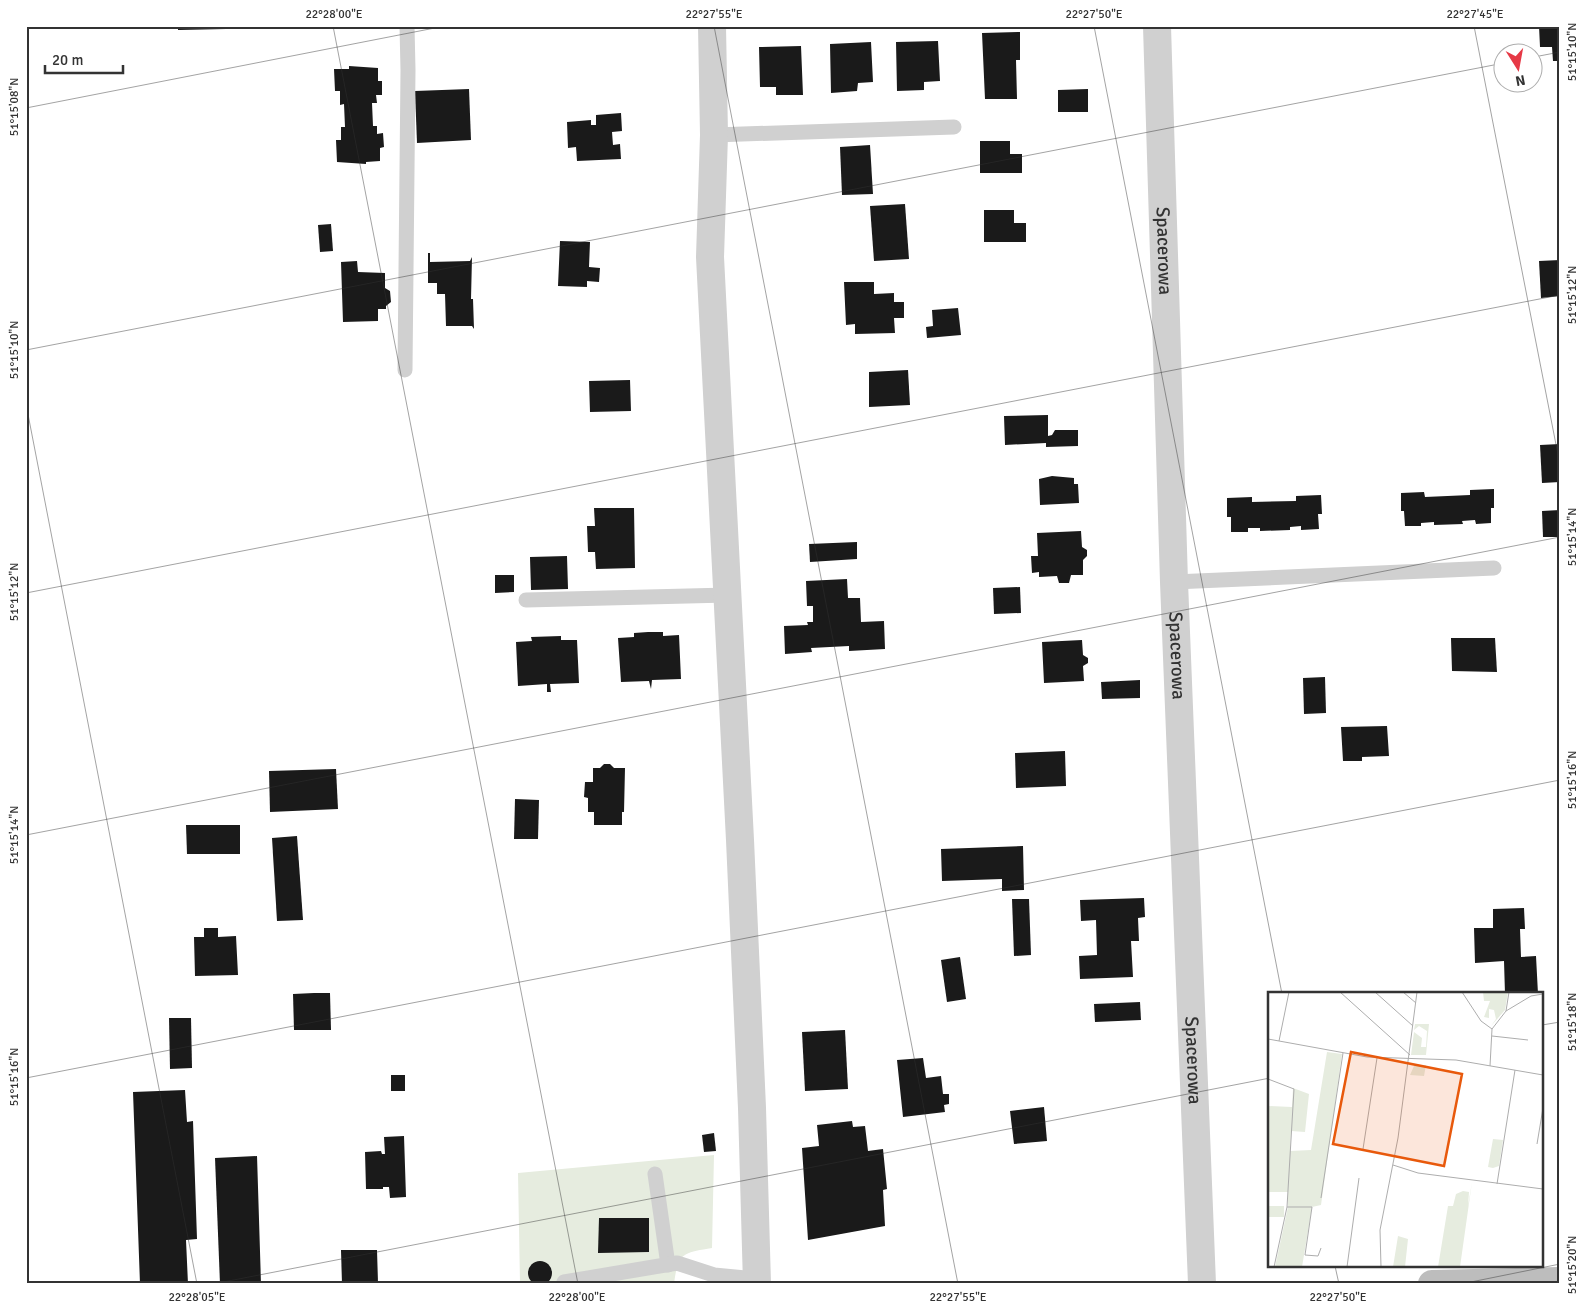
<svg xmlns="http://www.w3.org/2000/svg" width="1586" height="1310" viewBox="0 0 1586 1310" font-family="Signika,sans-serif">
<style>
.green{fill:#e6ecdf}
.building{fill:#1a1a1a}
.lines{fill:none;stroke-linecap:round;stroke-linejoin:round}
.service{stroke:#d0d0d0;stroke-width:15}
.minor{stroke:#d0d0d0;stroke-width:28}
.secondary{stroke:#bdbdbd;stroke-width:28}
.ticks{fill:none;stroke:#333;stroke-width:1;stroke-opacity:0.45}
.labels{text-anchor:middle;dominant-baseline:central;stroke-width:5;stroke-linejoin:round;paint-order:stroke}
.street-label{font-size:19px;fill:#333;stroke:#fff}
.inset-road{fill:none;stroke:#adadad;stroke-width:1}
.view{fill:#e8590c;fill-opacity:0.15;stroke:#e8590c;stroke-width:2.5}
.inset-edge{fill:none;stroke:#333;stroke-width:2.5}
.neatline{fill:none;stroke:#333;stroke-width:2}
.ticks-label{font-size:12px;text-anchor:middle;fill:#333}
</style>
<rect width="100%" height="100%" fill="#fff"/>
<!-- green -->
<path class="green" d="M714,1155l-2,93c-29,5 -34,4 -38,36h-154l-2,-111z"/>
<!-- building -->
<g class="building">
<polygon points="178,26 226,26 226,29 178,30"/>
<polygon points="1539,26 1560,26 1560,61 1553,61 1552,47 1540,47"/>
<polygon points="1020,32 1020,60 1016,60 1017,99 985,99 982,33"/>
<polygon points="938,41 940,81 924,82 924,90 897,91 896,42"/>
<polygon points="871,42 873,82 858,83 857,91 831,93 830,44"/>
<polygon points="801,46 803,95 776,95 776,87 760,87 759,47"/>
<polygon points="349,66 378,68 378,81 382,81 382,95 376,95 377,103 372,103 373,126 377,126 377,134 383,133 384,147 380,148 380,161 366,162 366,164 337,162 336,140 341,140 341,127 345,127 344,104 340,105 340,91 335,91 334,69 349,69"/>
<polygon points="469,89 471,140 417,143 415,91"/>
<polygon points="1088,89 1088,112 1058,112 1058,90"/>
<polygon points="621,113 622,131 612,132 613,145 620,144 621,159 577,161 576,147 568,148 567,122 591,120 591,125 596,125 596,115"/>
<polygon points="980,141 1010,141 1010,154 1022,154 1022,173 980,173"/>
<polygon points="870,145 873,194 842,195 840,147"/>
<polygon points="905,204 909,259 874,261 870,206"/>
<polygon points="984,210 1014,210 1014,223 1026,223 1026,242 984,242"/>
<polygon points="331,224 333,251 320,252 318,225"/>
<polygon points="560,241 590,242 589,267 600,268 599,282 587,281 587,287 558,286"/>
<polygon points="428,253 430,253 430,262 470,261 472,257 471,299 473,299 474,329 472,326 446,326 445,294 437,294 437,283 428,283"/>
<polygon points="1560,260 1560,296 1541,298 1539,261"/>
<polygon points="357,261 358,272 385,273 385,288 390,291 391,302 386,306 386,309 378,309 378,321 343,322 341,262"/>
<polygon points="844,282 874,282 874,294 894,293 894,302 904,302 904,318 894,318 895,333 855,334 855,324 846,325"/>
<polygon points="958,308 961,335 927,338 926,327 933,326 932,310"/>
<polygon points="908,370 910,405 869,407 869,372"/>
<polygon points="630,380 631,411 590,412 589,381"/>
<polygon points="1048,415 1048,436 1052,435 1055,430 1078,430 1078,446 1046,447 1046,443 1005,445 1004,416"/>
<polygon points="1560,444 1560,482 1542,483 1540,445"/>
<polygon points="1052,476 1074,478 1074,484 1078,484 1079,503 1040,505 1039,479"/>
<polygon points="1494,489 1494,508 1491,508 1491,523 1476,524 1475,520 1462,521 1463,524 1434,525 1434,522 1421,523 1421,526 1405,526 1404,511 1401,511 1401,493 1424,492 1425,497 1470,495 1470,490"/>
<polygon points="1321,495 1322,514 1318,514 1319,529 1301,530 1301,526 1290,527 1290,530 1260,531 1260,528 1248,528 1248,532 1231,532 1231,517 1227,517 1227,498 1252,497 1252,502 1296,501 1296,496"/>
<polygon points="594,508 634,508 635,568 596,569 595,552 588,552 587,526 595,526"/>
<polygon points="1560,510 1560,537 1543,537 1542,511"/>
<polygon points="1081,531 1082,547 1087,550 1087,556 1083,560 1083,575 1071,575 1069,583 1059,583 1057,576 1039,577 1039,572 1032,573 1031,556 1038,556 1037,533"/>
<polygon points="857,542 857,559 810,562 809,544"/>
<polygon points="567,556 568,589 531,590 530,557"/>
<polygon points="495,575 514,575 514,592 495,593"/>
<polygon points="847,579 848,598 860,598 861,622 884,621 885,649 849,651 849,646 811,648 812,652 785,654 784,626 808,625 807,622 813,622 813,606 807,606 806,581"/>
<polygon points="1020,587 1021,613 994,614 993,588"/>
<polygon points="648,632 663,632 663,636 679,635 681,679 652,680 651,689 649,681 621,682 618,638 634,637 634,633"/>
<polygon points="561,636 561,640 577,640 579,683 550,684 551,692 547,692 547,684 518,686 516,642 532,641 531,637"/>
<polygon points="1451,638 1495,638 1497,672 1452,671"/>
<polygon points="1082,640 1083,655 1088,658 1088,663 1083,666 1084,681 1044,683 1042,642"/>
<polygon points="1325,677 1326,713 1304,714 1303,678"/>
<polygon points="1140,680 1140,698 1102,699 1101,682"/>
<polygon points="1387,726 1389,756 1362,757 1362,761 1343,761 1341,727"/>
<polygon points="1065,751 1066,786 1016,788 1015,753"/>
<polygon points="604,764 610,764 614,768 625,768 624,812 622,812 622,825 594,825 594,812 588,812 588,798 584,797 585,782 593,782 593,768 600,768"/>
<polygon points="336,769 338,809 270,812 269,771"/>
<polygon points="515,799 539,800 538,839 514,839"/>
<polygon points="186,825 240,825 240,854 187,854"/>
<polygon points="297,836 303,920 277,921 272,838"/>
<polygon points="1023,846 1024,890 1002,891 1002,879 942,881 941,849"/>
<polygon points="1144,898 1145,917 1138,918 1139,941 1131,941 1133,977 1080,979 1079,956 1097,955 1096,920 1081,921 1080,900"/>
<polygon points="1012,899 1029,899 1031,955 1014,956"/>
<polygon points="1524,908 1525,929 1520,929 1521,957 1536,956 1538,994 1505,994 1504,961 1475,963 1474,928 1493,928 1493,909"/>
<polygon points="204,928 218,928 218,937 236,936 238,975 195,976 194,937 204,937"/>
<polygon points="960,957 966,999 947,1002 941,960"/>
<polygon points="314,993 330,993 331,1030 294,1030 293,994"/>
<polygon points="1140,1002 1141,1020 1095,1022 1094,1004"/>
<polygon points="169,1018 191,1018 192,1068 170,1069"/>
<polygon points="845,1030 848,1089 805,1091 802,1032"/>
<polygon points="923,1058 926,1078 941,1076 943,1094 949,1094 949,1104 944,1105 945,1112 903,1117 897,1060"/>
<rect x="391" y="1075" width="14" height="16"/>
<polygon points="185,1090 187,1122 193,1121 197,1239 186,1240 188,1284 140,1284 133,1092"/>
<polygon points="1044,1107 1047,1141 1014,1144 1010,1111"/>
<polygon points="852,1121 853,1127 865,1126 868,1151 883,1149 887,1189 883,1190 885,1226 808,1240 802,1148 819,1146 817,1125"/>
<polygon points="714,1133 716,1151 704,1152 702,1135"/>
<polygon points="404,1136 406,1197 390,1198 389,1187 383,1187 383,1189 366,1189 365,1152 381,1151 382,1154 385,1154 384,1137"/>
<polygon points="257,1156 261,1284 220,1284 215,1158"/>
<polygon points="599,1218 649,1218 649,1252 598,1253"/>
<polygon points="341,1250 377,1250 378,1283 342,1284"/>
<circle cx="540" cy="1273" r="12"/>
</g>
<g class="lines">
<!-- service -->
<g class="service">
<polyline points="714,135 954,127"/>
<polyline points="405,370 408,70 407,26"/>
<polyline points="1174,582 1494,568"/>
<polyline points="526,600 728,595"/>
<polyline points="655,1174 668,1265"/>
<polyline points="564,1282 677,1263 714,1275 756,1279"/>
</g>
<!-- minor -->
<g class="minor">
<polyline points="712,26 714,135 710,257 740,840 752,1108 757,1284"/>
<path id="s1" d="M1157,26l17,556 28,702"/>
</g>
<!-- secondary -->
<polyline class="secondary" points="1432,1284 1560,1281"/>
</g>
<!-- ticks -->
<path class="ticks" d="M333,26l245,1258M714,26l244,1258M1094,26l188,968M1474,26l86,439M1534,57l26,-5M26,108l419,-82M26,350l1478,-287M26,404l171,880M26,593l1534,-298M26,835l1534,-298M1542,1025l18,-3M26,1078l1534,-298M1335,1266l4,18M213,1284l1057,-206M1461,1284l99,-20"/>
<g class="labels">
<!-- street labels -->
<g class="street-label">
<text stroke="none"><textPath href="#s1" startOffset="225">Spacerowa</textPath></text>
<text stroke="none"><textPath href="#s1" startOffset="630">Spacerowa</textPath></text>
<text stroke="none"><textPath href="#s1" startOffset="1035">Spacerowa</textPath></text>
</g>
</g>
<!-- overview -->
<g transform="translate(1268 992)">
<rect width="275" height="275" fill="#fff"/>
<path d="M215,0h25l-3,18 -14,16 5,-7 -2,-9 -5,-1v9l-5,-1 6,-16h-6zM147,32h14l-3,31h-15l3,-23 8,6 -1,9h5l1,-16 -8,-5 -5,4zM59,60l15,2 -21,151 -9,2 -10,60h-27l13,-60v-15h-20v-86l24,1 1,-19 16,6 -4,38 -14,-1 -1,20 21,-1zM158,73l-2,11 -14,-1 4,-9zM225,147l10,1 -4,26 -6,2 -5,-1zM204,190l-12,85h-22l10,-61h5l3,-12 7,-3 6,1 -1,14zM0,214h16v11h-16zM130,244l10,3 -3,28h-12z" fill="#e6ecdf"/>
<path class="inset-road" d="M72,0l70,63M107,0l38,34M135,0l13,11M194,0l19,29 11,8M238,19l3,-19M224,37l14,-18 25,-15 12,-2M224,44l36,4M0,47l99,18 89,3 87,15M11,49l10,-49M222,74l2,-37M0,87l26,10 -7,118 -13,60M269,152l6,-36M95,157l14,-91M125,173l25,8 125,16M229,192l18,-114M53,206l22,-145M19,215h25l-7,48 13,1 3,-8M79,275l12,-89M113,275l-1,-37 18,-92 19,-146"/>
<path class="view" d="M83,60l111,22 -18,92 -111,-22z"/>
<rect width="275" height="275" class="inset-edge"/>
</g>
<!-- border -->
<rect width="1586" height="1310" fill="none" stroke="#ffffff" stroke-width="55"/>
<!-- north arrow -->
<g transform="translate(1518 68) rotate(169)"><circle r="24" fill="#ffffff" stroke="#adadad"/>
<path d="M0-4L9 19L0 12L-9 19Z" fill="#e63946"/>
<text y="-8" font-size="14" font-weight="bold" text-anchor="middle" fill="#333333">N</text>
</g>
<!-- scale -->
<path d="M45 65v8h78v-8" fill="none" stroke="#333333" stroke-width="2.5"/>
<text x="52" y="65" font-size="15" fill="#333333" stroke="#ffffff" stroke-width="4" paint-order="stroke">20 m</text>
<rect x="28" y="28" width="1530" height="1254" class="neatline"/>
<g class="ticks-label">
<text x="334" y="18">22°28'00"E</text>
<text x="714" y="18">22°27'55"E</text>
<text x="1094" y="18">22°27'50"E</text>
<text x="1475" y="18">22°27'45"E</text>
<text transform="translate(1572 52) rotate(-90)" y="4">51°15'10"N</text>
<text transform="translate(14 107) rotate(-90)" y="4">51°15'08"N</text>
<text transform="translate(1572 295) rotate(-90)" y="4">51°15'12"N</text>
<text transform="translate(14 350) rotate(-90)" y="4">51°15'10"N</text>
<text transform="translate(1572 537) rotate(-90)" y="4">51°15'14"N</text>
<text transform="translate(14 592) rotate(-90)" y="4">51°15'12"N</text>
<text transform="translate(1572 780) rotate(-90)" y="4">51°15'16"N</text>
<text transform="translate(14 835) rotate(-90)" y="4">51°15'14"N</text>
<text transform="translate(1572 1022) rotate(-90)" y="4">51°15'18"N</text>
<text transform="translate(14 1077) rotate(-90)" y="4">51°15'16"N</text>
<text transform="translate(1572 1265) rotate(-90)" y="4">51°15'20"N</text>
<text x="197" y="1301">22°28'05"E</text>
<text x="577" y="1301">22°28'00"E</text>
<text x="958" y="1301">22°27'55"E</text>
<text x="1338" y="1301">22°27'50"E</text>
</g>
</svg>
